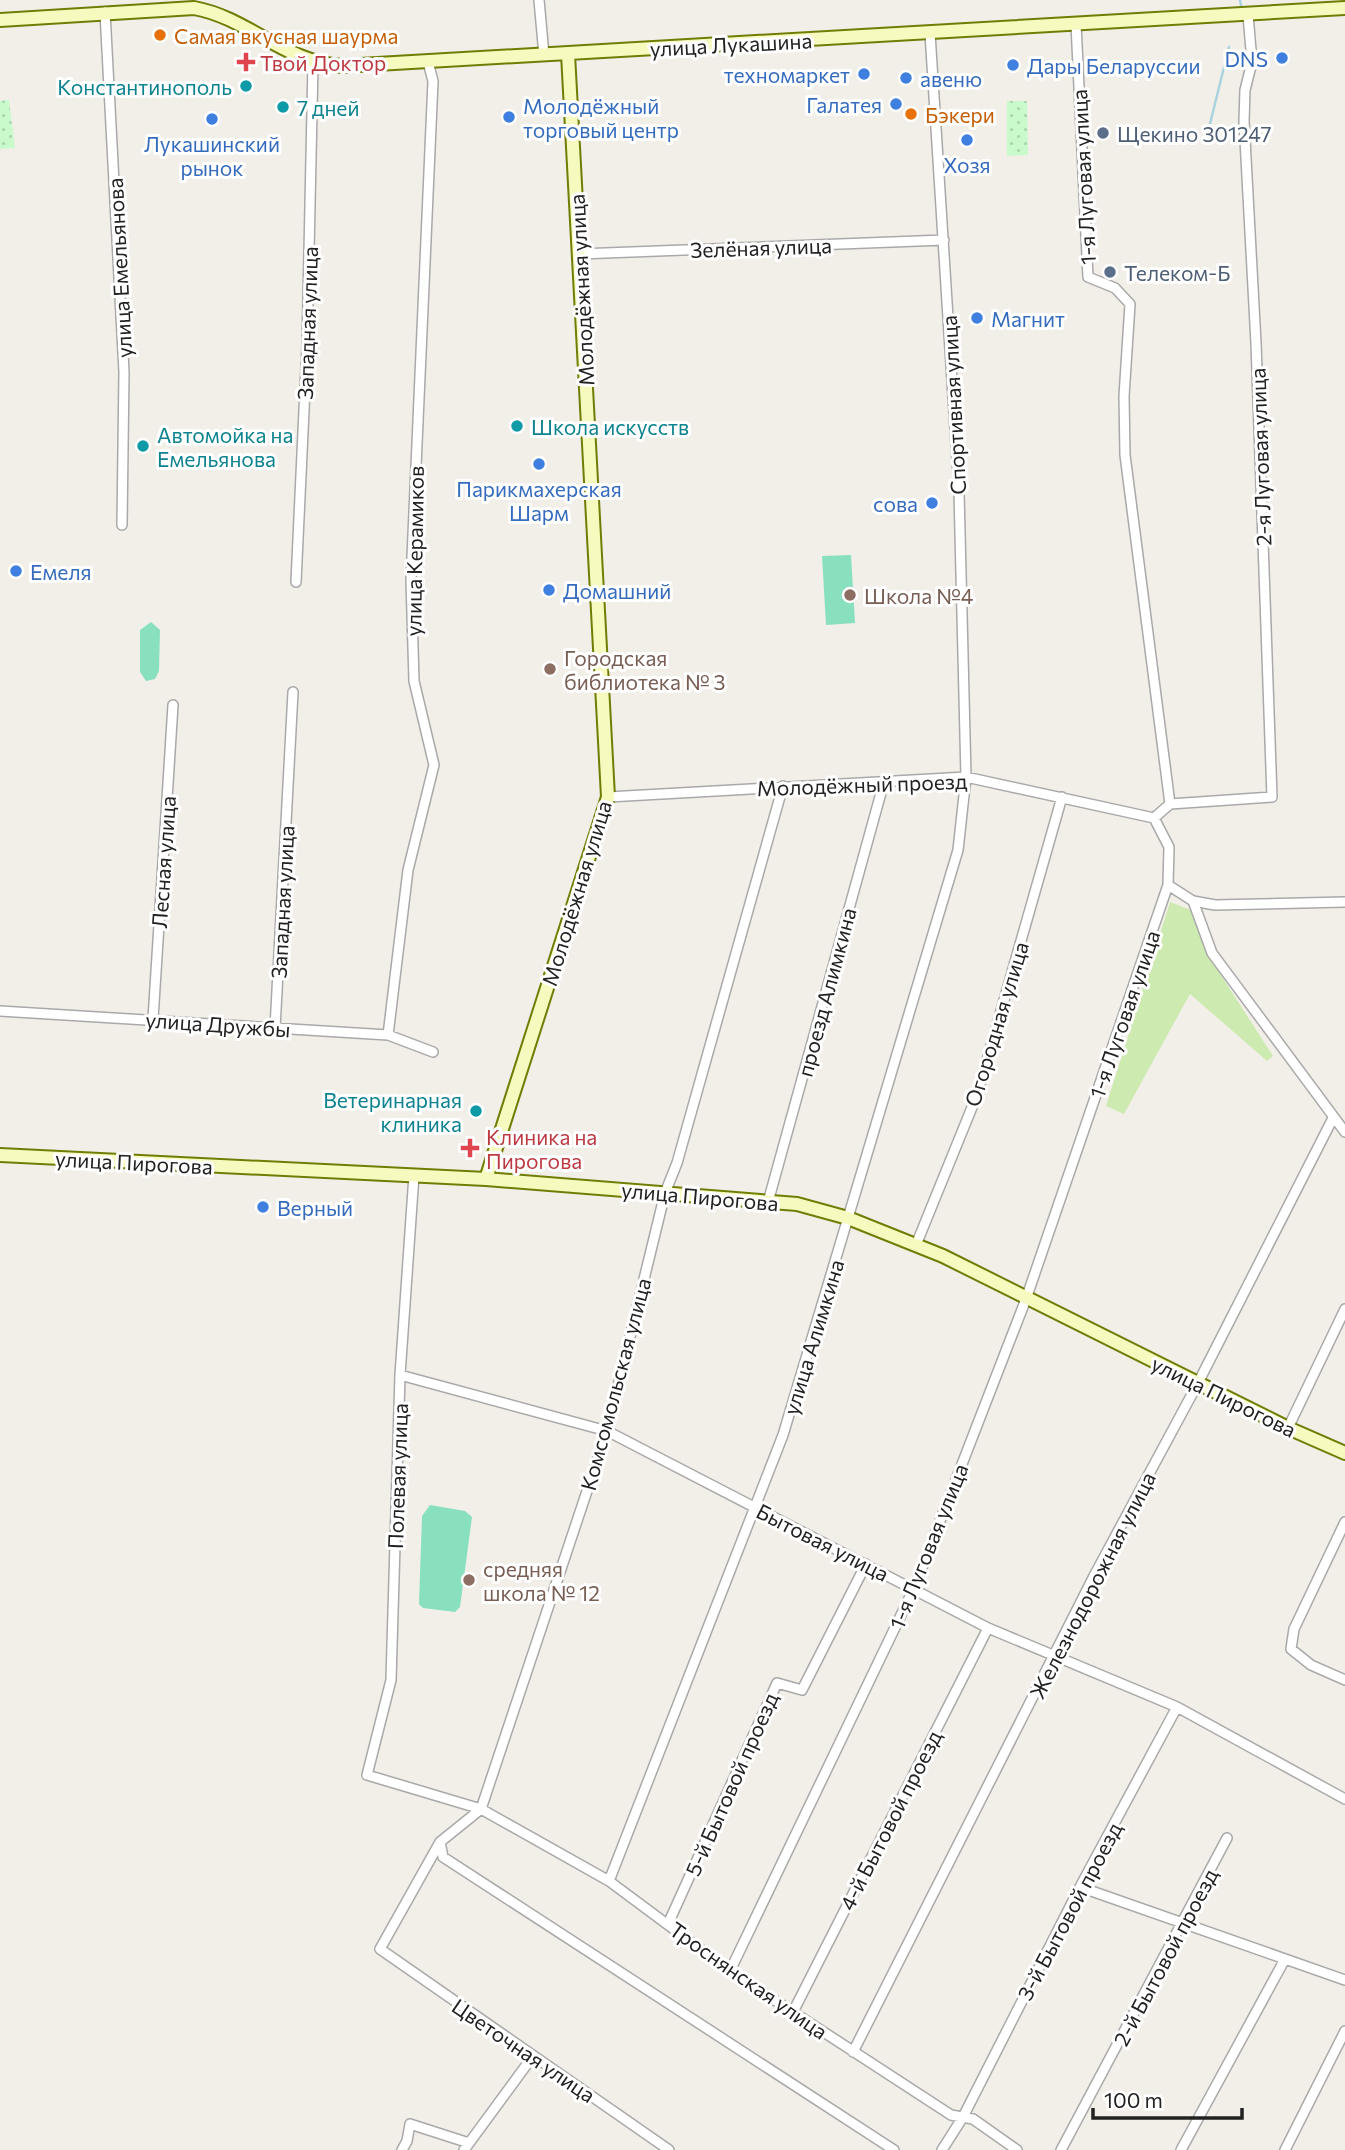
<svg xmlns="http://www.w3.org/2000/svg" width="1345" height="2150" font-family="Commissioner,sans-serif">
	<defs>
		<pattern id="park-dots" width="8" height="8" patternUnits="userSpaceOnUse" patternTransform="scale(1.75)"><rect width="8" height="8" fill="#c8facc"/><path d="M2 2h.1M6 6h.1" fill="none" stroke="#acd6af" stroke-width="1.8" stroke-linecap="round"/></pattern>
	</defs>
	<rect width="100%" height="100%" fill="#f2efe9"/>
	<path fill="#cdebb0" d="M1170,902L1191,910L1208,955L1273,1056L1267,1061L1190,994L1124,1114L1106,1106Z"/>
	<path fill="url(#park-dots)" d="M9,100L15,148L0,149V101Z
		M1007,101H1027L1028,155L1007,156Z"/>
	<path fill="#88e0be" d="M851,555L855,623L826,625L822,556Z
		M151,622L160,630L159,671L155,679L146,681L140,672V630Z
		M430,1505L465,1511L472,1517L460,1607L455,1612L423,1608L419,1604L422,1516Z"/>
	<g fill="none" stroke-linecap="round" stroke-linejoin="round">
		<path stroke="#aad3df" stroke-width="2.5" d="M1240,0L1242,10
			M1207,136L1229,47"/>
		<g stroke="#a9a9a9" stroke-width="12">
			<path id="street" d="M539,0L544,55
				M105,12L124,372L122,525
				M579,254L944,240
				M296,582L307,346L313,63
				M608,797L966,777L1154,818
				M1170,804L1272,797L1256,343L1244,121L1245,90L1252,62L1248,15
				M1168,885L1193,901L1215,905L1345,902
				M1193,901L1212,953L1345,1132
				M0,1011L388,1035L433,1052
				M153,1019L173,705
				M275,1028L293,692
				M388,1035L408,870L434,765L414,681L411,580L433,81L428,62
				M414,1175L400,1375L391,1680L367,1775L481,1809L609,1881L730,1971L951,2115L973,2119L1017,2150
				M768,1202L884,782
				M916,1245L977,1095L1062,797
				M400,1375L607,1431L988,1628L1177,1707L1345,1799
				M1288,1428L1345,1309
				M1345,1522L1294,1629L1291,1649L1311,1665L1345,1680
				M440,1842L443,1857L894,2150
				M609,1881L783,1435L958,850L966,777L959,492L930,33
				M1080,1887L1345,1980
				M668,1924L777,1683L802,1690L866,1564
				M730,1971L914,1588L1026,1299L1168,885L1169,847L1154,818L1170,804L1125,455L1124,396L1130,304L1115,288L1088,277L1076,24
				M793,2012L988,1628
				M853,2052L1094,1576L1198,1383L1333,1118
				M402,2150L407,2141L410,2124L469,2143
				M464,2150L533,2056
				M669,2150L380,1949L440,1842L481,1809L607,1431L665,1193L677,1163L783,786
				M942,2150L963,2117L1080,1887L1177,1707
				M1061,2150L1227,1838
				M1181,2150L1285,1959
				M1285,2150L1345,2031"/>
		</g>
		<g stroke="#707d05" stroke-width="16">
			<path id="secondary" d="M0,20L194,8C249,18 284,63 343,66L1345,8
				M0,1155L486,1179L797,1204L848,1218L943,1256L1288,1428L1345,1453
				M486,1179L608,797L568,54"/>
		</g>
		<use href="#street" stroke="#fff" stroke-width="9"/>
		<use href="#secondary" stroke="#f7fabf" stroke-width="12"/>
	</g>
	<g fill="#e8710a" stroke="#fff" stroke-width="2.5">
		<circle cx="160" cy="35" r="7"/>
		<circle cx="911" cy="114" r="7"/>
	</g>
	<g fill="#3f7fe0" stroke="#fff" stroke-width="2.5">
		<circle cx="1282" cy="58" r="7"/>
		<circle cx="1013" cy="65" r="7"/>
		<circle cx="864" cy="74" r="7"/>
		<circle cx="906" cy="78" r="7"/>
		<circle cx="896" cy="104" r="7"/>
		<circle cx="509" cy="117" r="7"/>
		<circle cx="212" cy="119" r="7"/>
		<circle cx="967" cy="140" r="7"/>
		<circle cx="977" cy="318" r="7"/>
		<circle cx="539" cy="464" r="7"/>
		<circle cx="932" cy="503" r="7"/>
		<circle cx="16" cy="571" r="7"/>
		<circle cx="549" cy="590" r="7"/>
		<circle cx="263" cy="1207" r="7"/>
	</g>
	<g fill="#e0444e" stroke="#fff" stroke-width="2.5">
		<path d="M242.5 51.5h7v7h7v7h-7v7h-7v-7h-7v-7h7z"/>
		<path d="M466.5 1137.5h7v7h7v7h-7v7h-7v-7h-7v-7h7z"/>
	</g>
	<g fill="#0f9aa8" stroke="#fff" stroke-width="2.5">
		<circle cx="246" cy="86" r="7"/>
		<circle cx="283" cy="107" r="7"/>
		<circle cx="517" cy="426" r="7"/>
		<circle cx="143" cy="446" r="7"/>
		<circle cx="476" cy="1111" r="7"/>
	</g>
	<g fill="#5c6f8a" stroke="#fff" stroke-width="2.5">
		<circle cx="1103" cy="133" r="7"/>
		<circle cx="1110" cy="272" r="7"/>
	</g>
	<g fill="#8d6e63" stroke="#fff" stroke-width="2.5">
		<circle cx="850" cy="595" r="7"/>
		<circle cx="550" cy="669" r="7"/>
		<circle cx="469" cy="1580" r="7"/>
	</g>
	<g text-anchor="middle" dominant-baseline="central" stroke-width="6" stroke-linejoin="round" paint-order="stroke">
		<g font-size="21" fill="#c56008" stroke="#fff" text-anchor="start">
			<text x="174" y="35">Самая вкусная шаурма</text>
			<text x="925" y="114">Бэкери</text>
		</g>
		<g font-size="21" fill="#222" stroke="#fff">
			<text transform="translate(731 44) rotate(-3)">улица Лукашина</text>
			<text transform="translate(1083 177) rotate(-93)">1-я Луговая улица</text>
			<text transform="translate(761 247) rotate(-2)">Зелёная улица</text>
			<text transform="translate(119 268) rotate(-93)">улица Емельянова</text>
			<text transform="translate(581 290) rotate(-93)">Молодёжная улица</text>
			<text transform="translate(307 323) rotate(-88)">Западная улица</text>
			<text transform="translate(953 405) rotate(-93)">Спортивная улица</text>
			<text transform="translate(1260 457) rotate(-92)">2-я Луговая улица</text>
			<text transform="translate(414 551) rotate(-89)">улица Керамиков</text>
			<text transform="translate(862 784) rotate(-2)">Молодёжный проезд</text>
			<text transform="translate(163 862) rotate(-86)">Лесная улица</text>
			<text transform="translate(576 893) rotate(-73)">Молодёжная улица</text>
			<text transform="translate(282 902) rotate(-87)">Западная улица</text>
			<text transform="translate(826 992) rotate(-75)">проезд Алимкина</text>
			<text transform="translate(1124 1014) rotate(-71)">1-я Луговая улица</text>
			<text transform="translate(218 1024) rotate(4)">улица Дружбы</text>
			<text transform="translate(996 1024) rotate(-73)">Огородная улица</text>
			<text transform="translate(134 1162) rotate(3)">улица Пирогова</text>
			<text transform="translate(700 1196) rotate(5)">улица Пирогова</text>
			<text transform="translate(813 1337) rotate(-73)">улица Алимкина</text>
			<text transform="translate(615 1384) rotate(-75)">Комсомольская улица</text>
			<text transform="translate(1224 1396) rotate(26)">улица Пирогова</text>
			<text transform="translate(397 1476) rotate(-88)">Полевая улица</text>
			<text transform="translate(823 1542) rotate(27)">Бытовая улица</text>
			<text transform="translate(928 1546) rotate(-68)">1-я Луговая улица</text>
			<text transform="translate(1092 1585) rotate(-63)">Железнодорожная улица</text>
			<text transform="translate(731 1784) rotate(-66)">5-й Бытовой проезд</text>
			<text transform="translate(890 1820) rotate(-63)">4-й Бытовой проезд</text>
			<text transform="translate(1069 1911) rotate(-62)">3-й Бытовой проезд</text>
			<text transform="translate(1165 1957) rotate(-62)">2-й Бытовой проезд</text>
			<text transform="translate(749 1980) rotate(35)">Троснянская улица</text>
			<text transform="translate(524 2050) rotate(34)">Цветочная улица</text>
		</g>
		<g font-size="21" fill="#366cbe" stroke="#fff" text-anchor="start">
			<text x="1268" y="58" text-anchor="end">DNS</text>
			<text x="1027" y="65">Дары Беларуссии</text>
			<text x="850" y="74" text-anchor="end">техномаркет</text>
			<text x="920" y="78">авеню</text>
			<text x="882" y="104" text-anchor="end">Галатея</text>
			<text x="523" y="105">Молодёжный<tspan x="523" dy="24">торговый центр</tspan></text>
			<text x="212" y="143" text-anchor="middle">Лукашинский<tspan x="212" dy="24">рынок</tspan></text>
			<text x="967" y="164" text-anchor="middle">Хозя</text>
			<text x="991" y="318">Магнит</text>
			<text x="539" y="488" text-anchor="middle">Парикмахерская<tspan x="539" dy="24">Шарм</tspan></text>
			<text x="918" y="503" text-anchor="end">сова</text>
			<text x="30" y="571">Емеля</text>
			<text x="563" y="590">Домашний</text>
			<text x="277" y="1207">Верный</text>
		</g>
		<g font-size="21" fill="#be3a42" stroke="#fff" text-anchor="start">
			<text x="260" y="62">Твой Доктор</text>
			<text x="486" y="1136">Клиника на<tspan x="486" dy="24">Пирогова</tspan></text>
		</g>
		<g font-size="21" fill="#0d838f" stroke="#fff" text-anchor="start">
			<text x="232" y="86" text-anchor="end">Константинополь</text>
			<text x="297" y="107">7 дней</text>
			<text x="531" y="426">Школа искусств</text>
			<text x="157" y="434">Автомойка на<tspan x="157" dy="24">Емельянова</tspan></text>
			<text x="462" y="1099" text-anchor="end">Ветеринарная<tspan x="462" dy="24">клиника</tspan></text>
		</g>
		<g font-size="21" fill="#4e5e75" stroke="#fff" text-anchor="start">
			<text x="1117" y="133">Щекино 301247</text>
			<text x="1124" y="272">Телеком-Б</text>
		</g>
		<g font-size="21" fill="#785e54" stroke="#fff" text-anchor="start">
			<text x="864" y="595">Школа №4</text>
			<text x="564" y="657">Городская<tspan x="564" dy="24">библиотека № 3</tspan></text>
			<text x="483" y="1568">средняя<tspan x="483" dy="24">школа № 12</tspan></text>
		</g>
	</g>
	<path d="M1093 2108v10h149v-10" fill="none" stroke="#222222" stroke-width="3.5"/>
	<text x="1104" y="2108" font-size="21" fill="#222222" stroke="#ffffff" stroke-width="5" paint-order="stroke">100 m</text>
</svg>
